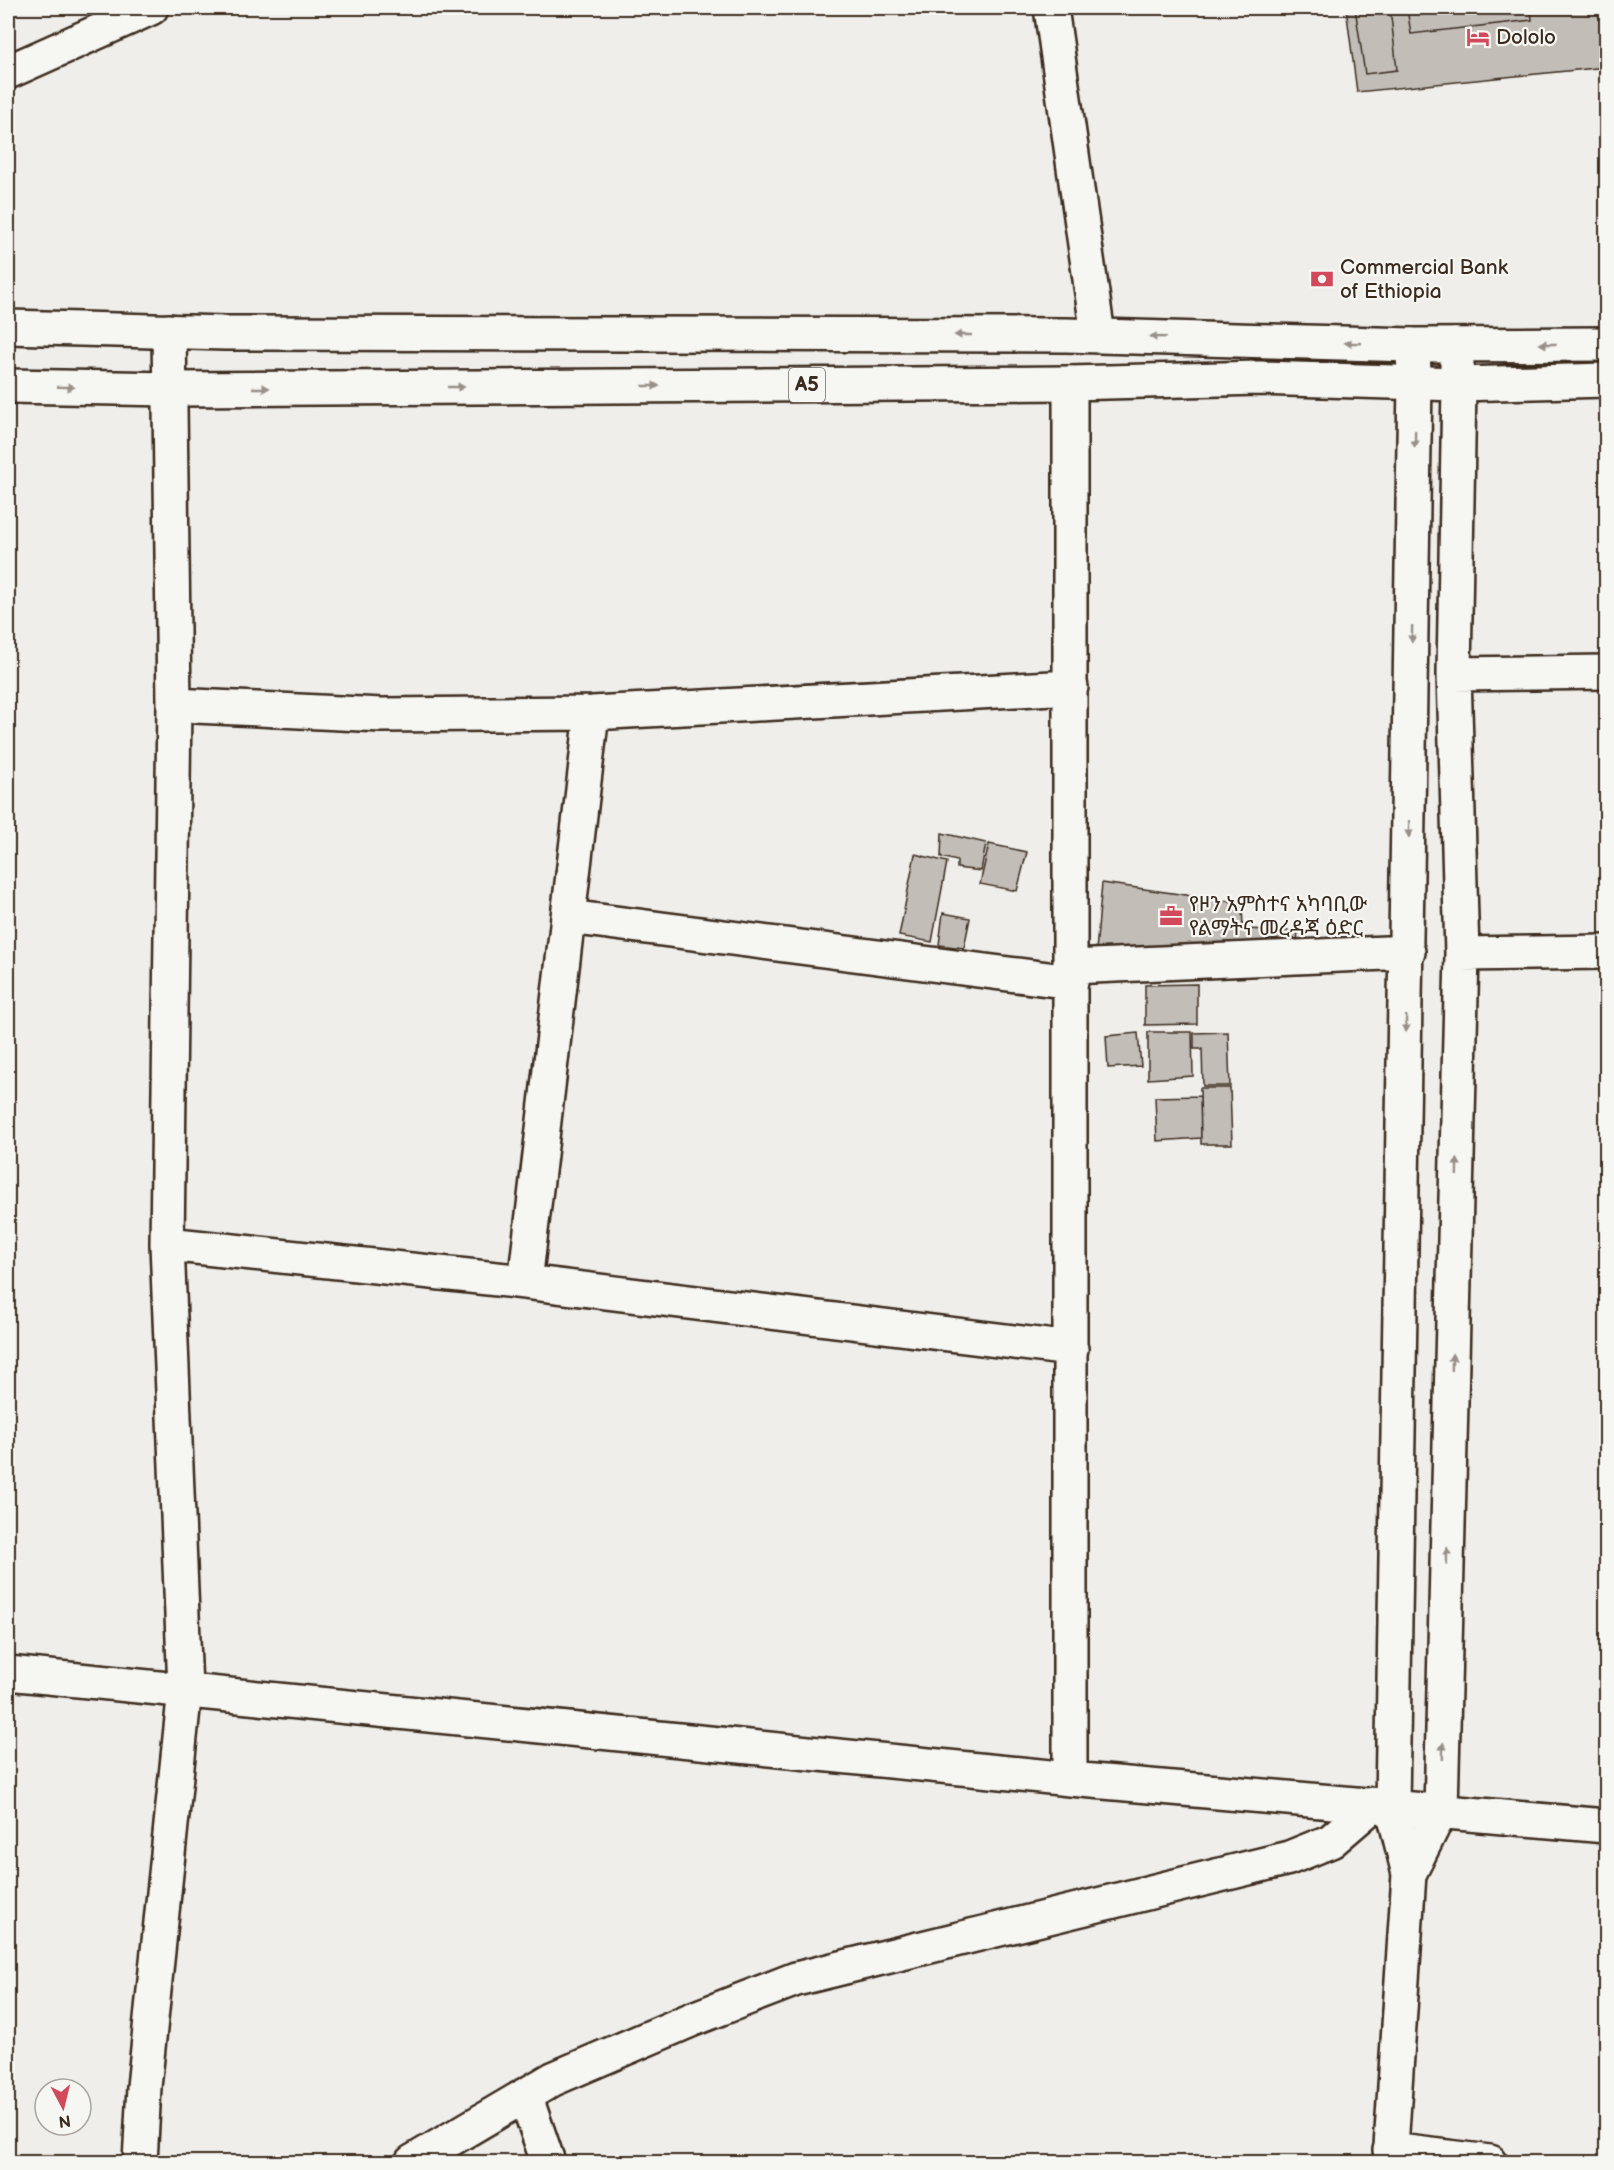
<svg xmlns="http://www.w3.org/2000/svg" width="1614" height="2170" font-family="'Balsamiq Sans','Noto Sans Ethiopic',sans-serif">
	<rect width="100%" height="100%" fill="#efeeea"/>
	<filter id="ink" filterUnits="userSpaceOnUse"><feTurbulence type="fractalNoise" baseFrequency=".0167" numOctaves="2"/><feDisplacementMap in="SourceGraphic" scale="12" xChannelSelector="R" yChannelSelector="G"/><feConvolveMatrix kernelMatrix="1 2 1 2 8 2 1 2 1" color-interpolation-filters="sRGB"/></filter>
	<g filter="url(#ink)">
		<path fill="#c2bdb7" stroke="#3b2a1e" stroke-width="1.5" d="M1346,8H1606V67L1357,92Z
			M1355,8H1390L1397,70L1365,74Z
			M1407,8H1531L1532,20L1411,34Z
			M942,833L986,843L981,871L957,868V861L941,857Z
			M989,844L1027,852L1017,891L980,884Z
			M915,854L947,862L932,942L899,936Z
			M1102,883L1242,903L1243,929L1298,931L1297,942L1096,951Z
			M943,913L970,918L964,948L939,945Z
			M1197,984V1024L1145,1025V985Z
			M1148,1032H1192L1193,1076L1148,1079Z
			M1228,1032L1230,1086H1203L1202,1049H1194V1033Z
			M1138,1033L1141,1066L1108,1068L1106,1036Z
			M1200,1088H1230L1232,1144H1201Z
			M1200,1096L1201,1138L1157,1141L1155,1097Z"/>
		<g fill="none" stroke-linecap="round" stroke-linejoin="round">
			<g stroke="#3b2a1e" stroke-width="38">
				<path id="minor" d="M1051,8L1098,335
					M8,72L151,8
					M1070,383V1779
					M1454,674L1606,672
					M174,705L382,715L592,713L1071,687
					M569,917L1071,982
					M1462,954L1606,952
					M1071,967L1408,952
					M167,1244L525,1282L1071,1349
					M525,1282L592,713
					M8,1673L1070,1779L1606,1826
					M1409,1874L1441,1810L1462,954L1454,674L1459,384L1455,345
					M525,2095L548,2162
					M1390,2150L1490,2162
					M140,2162L144,2087L185,1689L167,1244L174,705L169,331
					M412,2162L553,2079L693,2019L796,1979L1289,1858L1331,1841L1374,1804
					M1390,2162L1409,1874L1392,1805L1415,381L1412,345"/>
			</g>
			<g stroke="#3b2a1e" stroke-width="38">
				<path id="highway" d="M8,327L225,333L1066,335L1412,345L1606,344
					M8,386L170,389L1070,383L1259,378L1459,384L1606,380"/>
			</g>
			<use href="#minor" stroke="#f6f6f2" stroke-width="33"/>
			<use href="#highway" stroke="#f6f6f2" stroke-width="33"/>
		</g>
		<defs><path id="oneway-solid" d="M-6-.8H1V-3.2L6.5 0L1 3.2V.8H-6Z" transform="scale(1.5)"/></defs>
		<g fill="#989088">
			<use href="#oneway-solid" transform="translate(963 335) rotate(-180)"/>
			<use href="#oneway-solid" transform="translate(1158 337) rotate(-178)"/>
			<use href="#oneway-solid" transform="translate(1353 343) rotate(-178)"/>
			<use href="#oneway-solid" transform="translate(1548 344) rotate(-180)"/>
			<use href="#oneway-solid" transform="translate(651 386)"/>
			<use href="#oneway-solid" transform="translate(66 387) rotate(1)"/>
			<use href="#oneway-solid" transform="translate(456 387)"/>
			<use href="#oneway-solid" transform="translate(261 388)"/>
			<use href="#oneway-solid" transform="translate(1415 439) rotate(91)"/>
			<use href="#oneway-solid" transform="translate(1412 634) rotate(91)"/>
			<use href="#oneway-solid" transform="translate(1409 829) rotate(91)"/>
			<use href="#oneway-solid" transform="translate(1406 1024) rotate(91)"/>
			<use href="#oneway-solid" transform="translate(1457 1167) rotate(-89)"/>
			<use href="#oneway-solid" transform="translate(1452 1362) rotate(-89)"/>
			<use href="#oneway-solid" transform="translate(1447 1556) rotate(-89)"/>
			<use href="#oneway-solid" transform="translate(1443 1751) rotate(-89)"/>
		</g>
	</g>
	<defs>
		<g id="hotel-bare" transform="scale(1.8)"><path d="M-6-4.5h1.5V1H6V5H4.5V3h-9V5H-6ZM-4 0a1.8 1.8 0 1 1 3.6 0ZM.5 0V-2.5h3Q6-2.5 6 0Z" fill="#d1495b" stroke="#f6f6f2" stroke-width="2.5" paint-order="stroke"/></g>
		<g id="bank-bare" transform="scale(1.8)"><path d="M-6-4H6V4H-6ZM0-2.3a2.3 2.3 0 1 0 0 4.6a2.3 2.3 0 1 0 0-4.6Z" fill="#d1495b" stroke="#f6f6f2" stroke-width="2.5" paint-order="stroke"/></g>
		<g id="office-bare" transform="scale(1.8)"><path d="M-6-3h4V-5.5h4V-3h4V5H-6ZM-1-4.5V-3h2v-1.5ZM-6 0V1H6V0Z" fill="#d1495b" stroke="#f6f6f2" stroke-width="2.5" paint-order="stroke"/></g>
	</defs>
	<g fill-rule="evenodd">
		<use href="#hotel-bare" x="1478" y="37"/>
		<use href="#bank-bare" x="1322" y="279"/>
		<use href="#office-bare" x="1171" y="916"/>
	</g>
	<g text-anchor="middle" dominant-baseline="central" stroke-width="4.5" stroke-linejoin="round" paint-order="stroke">
		<rect fill="#f6f6f2" stroke="#73675e" stroke-width="1.5" x="789" y="368" width="36" height="34" rx="4.5"/>
		<g font-size="20" font-weight="bold" fill="#3b2a1e">
			<text x="807" y="385">A5</text>
		</g>
		<g font-size="21" fill="#3b2a1e" stroke="#f6f6f2" text-anchor="start">
			<text x="1496" y="37">Dololo</text>
			<text x="1340" y="267">Commercial Bank<tspan x="1340" dy="24">of Ethiopia</tspan></text>
			<text x="1189" y="904">የዞን አምስተና አካባቢው<tspan x="1189" dy="24">የልማትና መረዳጃ ዕድር</tspan></text>
		</g>
	</g>
	<rect width="1614" height="2170" fill="none" stroke="#f6f6f2" stroke-width="30"/>
	<rect x="15" y="15" width="1584" height="2140" fill="none" stroke="#3b2a1e" stroke-width="2" filter="url(#ink)"/>
	<g transform="translate(63 2107) rotate(173)"><circle r="28" fill="#f6f6f2" stroke="#aba49d" stroke-width="1.5"/>
	<path d="M0-4.5L10 22L0 15L-10 22Z" fill="#d1495b"/>
	<text y="-9" font-size="16" font-weight="bold" text-anchor="middle" fill="#3b2a1e">N</text>
	</g>
</svg>
